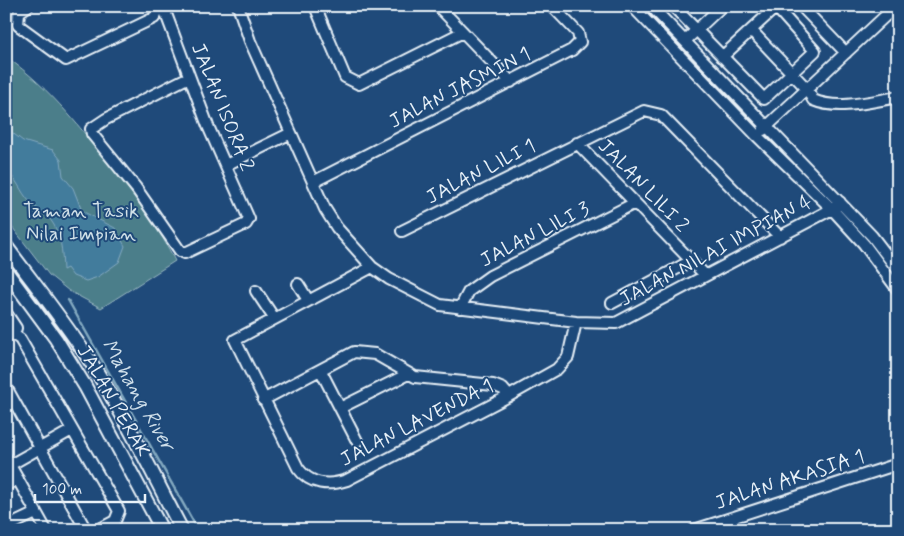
<svg xmlns="http://www.w3.org/2000/svg" width="904" height="536" font-family="Mynerve,sans-serif">
	<rect width="100%" height="100%" fill="#1f4a7a"/>
	<filter id="ink" filterUnits="userSpaceOnUse"><feTurbulence type="fractalNoise" baseFrequency=".02" numOctaves="2"/><feDisplacementMap in="SourceGraphic" scale="10" xChannelSelector="R" yChannelSelector="G"/><feConvolveMatrix kernelMatrix="1 2 1 2 8 2 1 2 1" color-interpolation-filters="sRGB"/></filter>
	<g filter="url(#ink)">
		<path fill="#4b7e8a" stroke="#9ab8c1" d="M6,57C50,87 86,134 118,176C139,203 160,229 175,261L101,308L69,291L49,275L6,219Z"/>
		<path fill="#427b9c" stroke="#84aac1" d="M6,128L23,141L53,150L61,160L63,176L73,188L82,211L115,228L125,246L119,262L98,277L86,281L73,276L67,268L63,270C62,251 62,235 50,219C44,212 35,208 29,201C20,191 17,179 6,170Z"/>
		<g fill="none" stroke-linecap="round" stroke-linejoin="round">
			<path stroke="#84aac1" stroke-width="2.5" d="M68,300L198,530"/>
			<g stroke="#e8f1f8" stroke-width="14">
				<path id="minor" d="M28,6L19,12L18,25L66,60L154,18L160,6
					M163,6L208,126L249,219L246,224L185,253L180,251L136,188L92,134L91,129L106,119L189,77
					M238,6L250,41L325,209L337,228L372,267L389,279L440,305L576,322L616,323L832,209L840,202
					M315,6L345,77L359,84L463,32
					M438,6L511,82
					M632,6L757,136L832,209L864,244L898,290
					M651,6L872,236L898,270
					M673,6L764,99L815,51L775,6
					M801,6L846,53
					M752,31L807,89L813,100C838,111 873,101 898,97
					M685,41L722,6
					M722,57L777,6
					M763,130L896,6
					M577,143L705,275
					M226,165L291,133
					M313,182L572,50L580,42L578,33L552,6
					M402,231L644,111L661,115L780,237
					M372,267L235,340L298,468C310,485 329,486 347,480L509,396L557,369L568,357L576,322
					M298,284L308,300
					M256,291L274,318
					M612,303L691,261
					M460,308L469,291L490,276L635,203
					M6,313L16,328L14,335
					M14,335L20,339L119,511L115,521L98,530
					M321,371L357,441
					M6,387L86,530
					M263,400L354,352L375,354L415,377L493,385L503,389L509,396
					M340,408L408,374
					M6,458L46,530
					M10,465L72,430
					M6,485L18,479
					M6,527L36,513
					M694,530L898,464"/>
			</g>
			<g stroke="#e8f1f8" stroke-width="16">
				<path id="major" d="M6,246C37,288 70,328 97,372C129,423 154,477 182,530
					M6,271L56,339L85,386L162,530"/>
			</g>
			<use href="#minor" stroke="#1f4a7a" stroke-width="10"/>
			<use href="#major" stroke="#1f4a7a" stroke-width="12"/>
		</g>
	</g>
	<g text-anchor="middle" dominant-baseline="central" stroke-width="4" stroke-linejoin="round" paint-order="stroke">
		<g font-size="20" fill="#e8f1f8" stroke="#1f4a7a">
			<text transform="translate(460 88) rotate(-27)">JALAN JASMIN 1</text>
			<text transform="translate(222 107) rotate(68)">JALAN ISORA 2</text>
			<text transform="translate(481 172) rotate(-27)">JALAN LILI 1</text>
			<text transform="translate(643 186) rotate(46)">JALAN LILI 2</text>
			<text transform="translate(535 235) rotate(-27)">JALAN LILI 3</text>
			<text transform="translate(716 251) rotate(-28)">JALAN NILAI IMPIAN 4</text>
			<text transform="translate(113 401) rotate(60)">JALAN PERAK</text>
			<text transform="translate(417 423) rotate(-27)">JALAN LAVENDA 1</text>
			<text transform="translate(790 480) rotate(-18)">JALAN AKASIA 1</text>
		</g>
		<g font-size="20" fill="#d0e0e8" stroke="#1f4a7a">
			<text x="81" y="211">Taman Tasik<tspan x="81" dy="23">Nilai Impian</tspan></text>
		</g>
		<g font-size="21" font-style="italic" fill="#cfdfea" stroke="#1f4a7a">
			<text transform="translate(138 395) rotate(60)">Mahang River</text>
		</g>
	</g>
	<rect width="904" height="536" fill="none" stroke="#1f4a7a" stroke-width="25"/>
	<rect x="12" y="12" width="879" height="511" fill="none" stroke="#e8f1f8" stroke-width="2" filter="url(#ink)"/>
	<path d="M35 494v8h110v-8" fill="none" stroke="#e8f1f8" stroke-width="2.5"/>
	<text x="42" y="494" font-size="15" fill="#e8f1f8" stroke="#1f4a7a" stroke-width="4" paint-order="stroke">100 m</text>
</svg>
